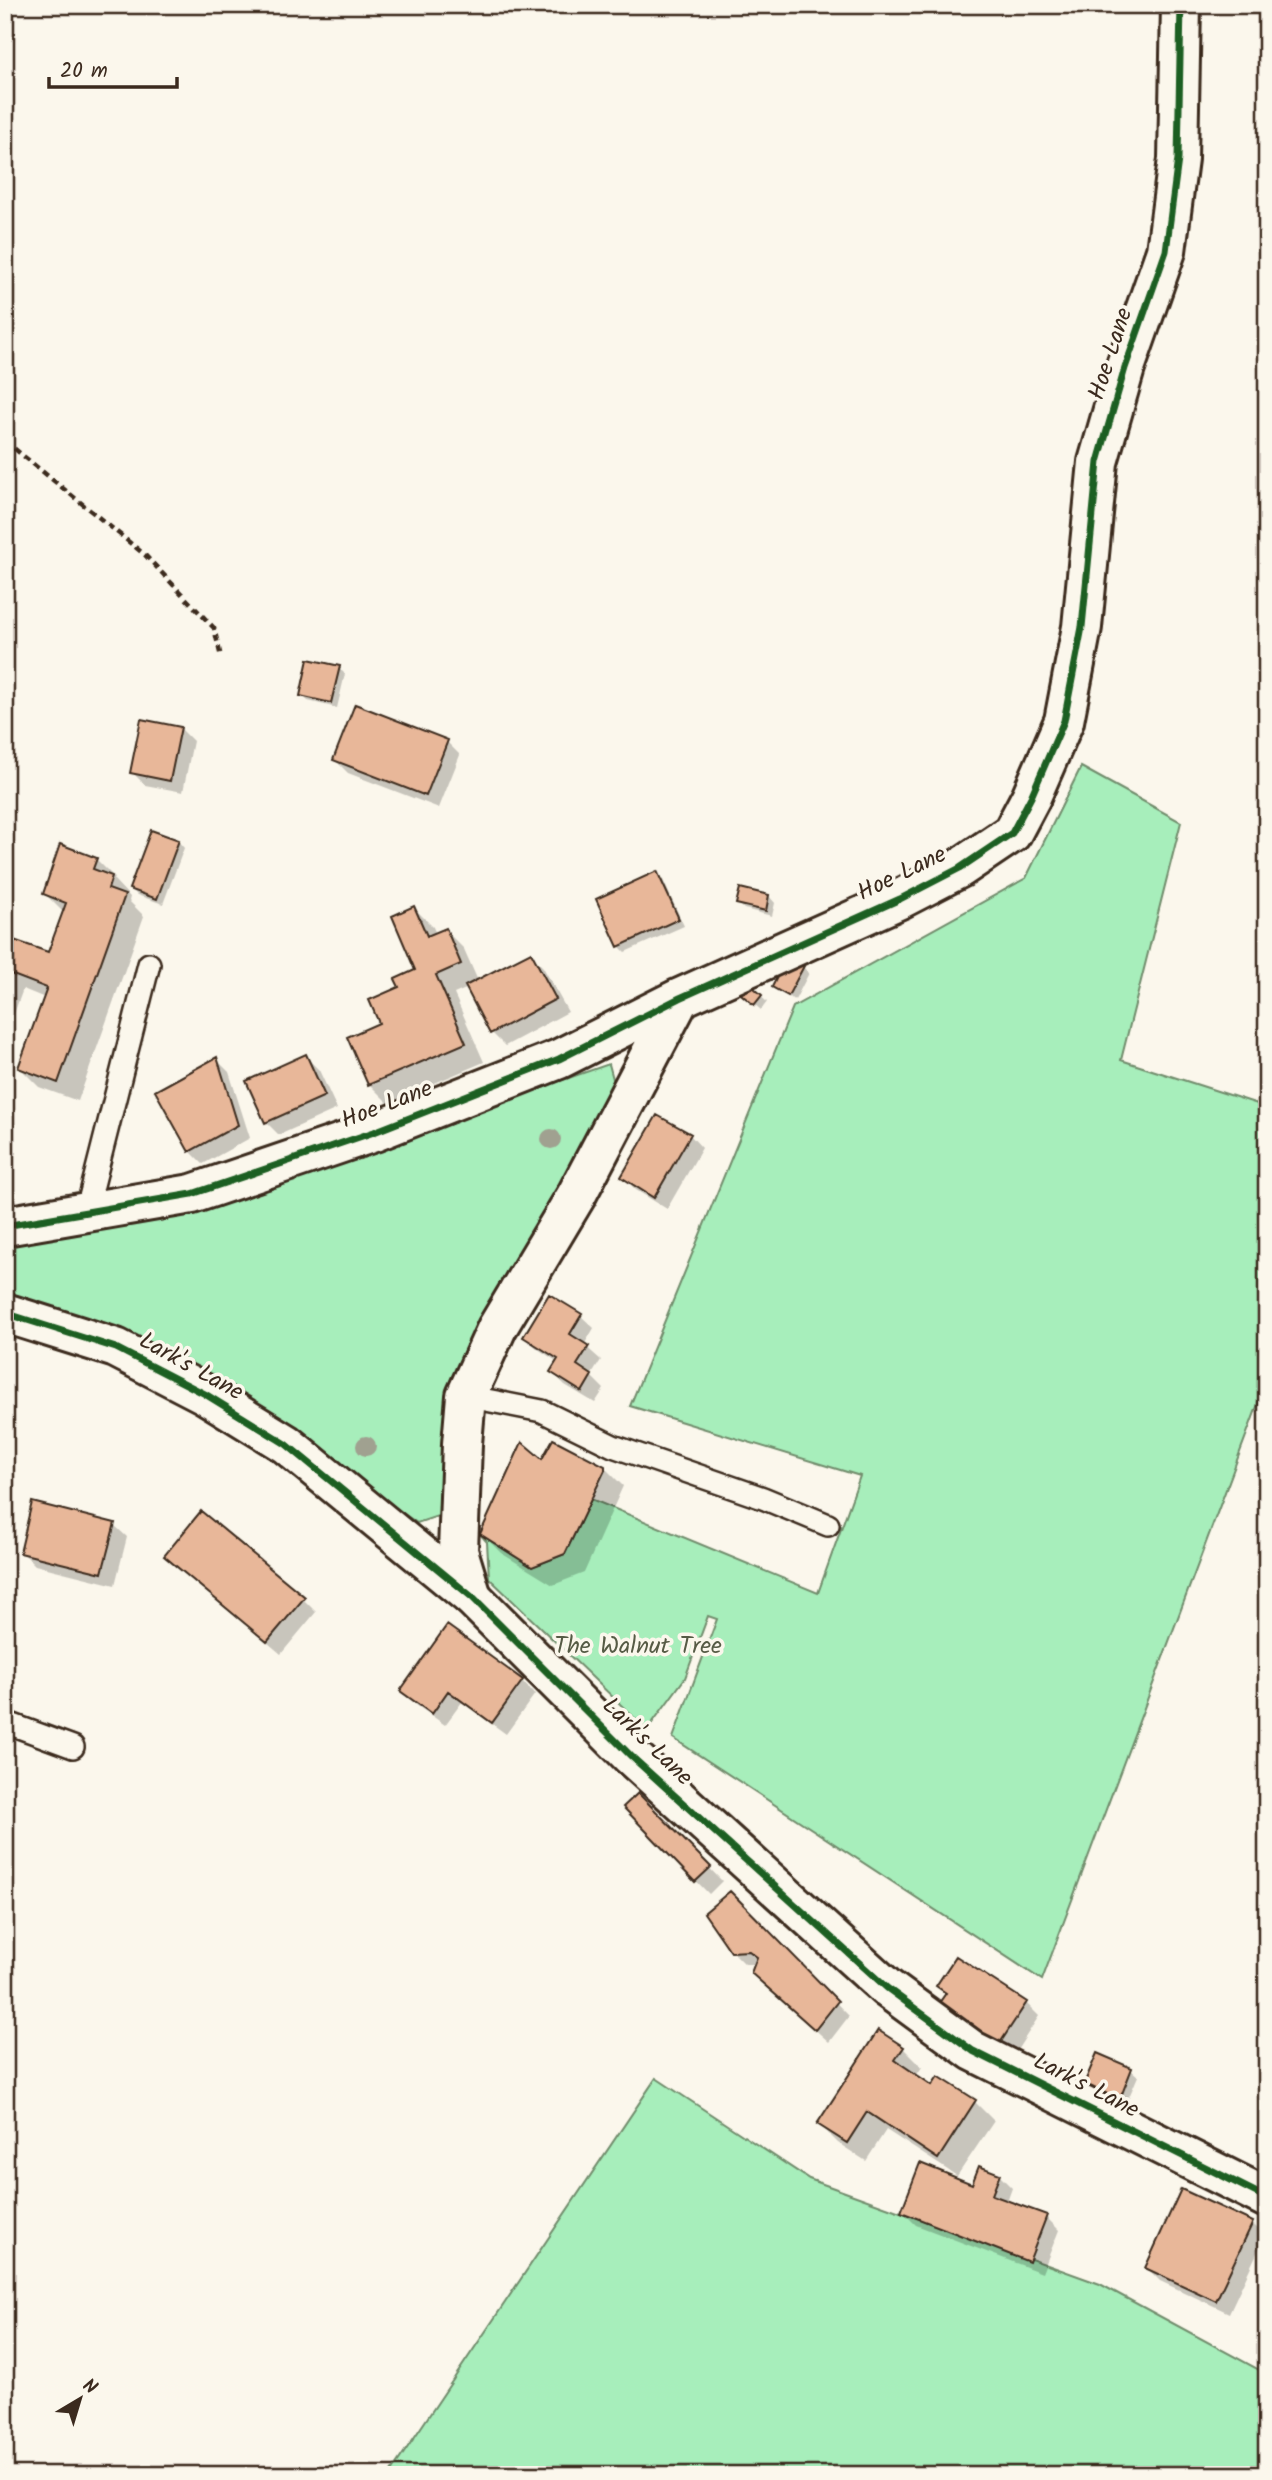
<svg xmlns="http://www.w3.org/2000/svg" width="1272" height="2480" font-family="Kalam,sans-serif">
	<rect width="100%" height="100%" fill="#fbf7ec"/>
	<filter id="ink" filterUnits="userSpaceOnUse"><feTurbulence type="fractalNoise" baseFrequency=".0143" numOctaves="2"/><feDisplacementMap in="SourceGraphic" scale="14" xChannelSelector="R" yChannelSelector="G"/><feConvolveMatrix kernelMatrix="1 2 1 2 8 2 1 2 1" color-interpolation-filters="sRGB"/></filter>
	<g filter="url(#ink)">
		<path fill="#a7eebb" stroke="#718c6c" stroke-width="2" d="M1081,767L1181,822L1121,1060L1267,1107V1380L1042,1980L673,1738L717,1619L708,1616L685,1678L647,1730L489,1578L487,1542L480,1534L532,1567L565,1554L591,1499L818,1593L860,1476L630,1406L793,1007L1026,878Z
			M609,1064L616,1090L525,1248L447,1513L417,1523L198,1368L101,1325L5,1292V1241L459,1116Z
			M656,2078L809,2179L1100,2284L1267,2374V2475H389Z"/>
		<path fill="#0003" d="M339,668L345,674L337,708L308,701L302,695Z
			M180,728L193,741L183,792L145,785L132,772Z
			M447,742L460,755L439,808L348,773L335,760Z
			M178,841L184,848L163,904L137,895L131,889Z
			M96,859L115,878L114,880L130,897L129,901L144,916L78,1101L39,1087L20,1068L45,998L23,989L5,1038V939L49,955L64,913L45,894Z
			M656,874L663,880L684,926L625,952L619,946Z
			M769,896L775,903L772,916L744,909L738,903Z
			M414,908L433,927L436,934L445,930L464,949L478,981L530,954L543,967L568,1012L505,1046L492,1033L468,988L454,994L484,1062L388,1103L369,1084L381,1024L401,988L418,971Z
			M803,967L809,973L795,1000L780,993L774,987Z
			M745,982L767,1002L761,1010L745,996Z
			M306,1057L319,1070L337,1109L279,1135L266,1122Z
			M216,1059L229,1072L250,1138L203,1164L190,1151L157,1092Z
			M690,1135L702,1148L667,1209L636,1190L623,1177Z
			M549,1297L581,1316L594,1328L584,1345L601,1360L591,1376L604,1389L595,1403L565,1385L552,1372L558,1362L538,1349L525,1337Z
			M543,1462L604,1467L623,1486L584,1573L553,1585L501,1553L482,1534Z
			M114,1525L127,1537L115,1585L35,1565L22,1552Z
			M166,1556L303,1599L316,1612L281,1654Z
			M522,1681L535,1694L506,1734L462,1702L445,1725L415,1704L403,1691Z
			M638,1795L722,1881L709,1894L625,1808Z
			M730,1894L849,2016L829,2042L766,1986L756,1964H745L732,1951Z
			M938,1986L1026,2003L1039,2016L1012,2058Z
			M903,2048L922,2067L916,2076L933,2088L974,2101L994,2121L957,2176L886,2130L866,2161L838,2143L819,2124Z
			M1098,2056L1131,2070L1138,2076L1126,2104L1092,2089L1086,2083Z
			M999,2175L1012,2188L1007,2202L1046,2217L1059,2230L1042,2273L916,2225L903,2212Z
			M1252,2223L1265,2236L1229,2313L1160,2281L1147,2268Z"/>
		<path fill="#e8b799" stroke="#3b2a1e" stroke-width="2" d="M308,659L340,666L331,703L300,696Z
			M355,704L448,740L426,796L333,760Z
			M141,719L181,727L170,781L130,773Z
			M151,830L179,840L157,899L129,889Z
			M60,844L97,858L93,869L112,876L108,889L125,895L58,1083L18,1068L47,988L5,972V937L48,952L66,903L43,894Z
			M657,871L679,919L618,947L596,899Z
			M740,888L769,895L766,911L736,904Z
			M414,906L427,936L446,928L461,964L436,975L466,1043L368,1085L347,1037L379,1023L369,1000L399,987L395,979L415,970L392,916Z
			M531,952L556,999L490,1034L465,986Z
			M787,957L804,966L788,996L772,987Z
			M745,980L762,995L754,1005L736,990Z
			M306,1054L325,1096L265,1123L246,1081Z
			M217,1057L238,1125L189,1152L155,1091Z
			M657,1115L691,1134L654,1198L621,1177Z
			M549,1294L582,1314L570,1334L589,1346L577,1365L592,1375L582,1392L550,1372L558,1359L523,1337Z
			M553,1439L605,1466V1470L565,1554L532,1567L480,1534L522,1442L542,1459Z
			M32,1502L115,1523L102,1573L20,1553Z
			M201,1511L305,1597L267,1642L164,1556Z
			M447,1625L523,1680L492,1723L448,1691L432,1714L400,1691Z
			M638,1793L711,1867L695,1882L623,1807Z
			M730,1891L838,2001L815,2030L751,1973L757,1957L749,1951L731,1952L704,1913Z
			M956,1956L1027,2002L998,2046L937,2006L946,1993L936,1986Z
			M878,2030L904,2047L895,2060L932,2085L938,2076L976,2100L938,2159L867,2112L847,2143L817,2124Z
			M1097,2053L1132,2068L1120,2099L1084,2084Z
			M920,2163L972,2184L979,2166L1000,2174L992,2195L1047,2215L1029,2262L901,2212Z
			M1181,2189L1253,2222L1216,2301L1145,2268Z"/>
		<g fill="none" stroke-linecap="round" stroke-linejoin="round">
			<g stroke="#3b2a1e" stroke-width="26">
				<path id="service" d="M86,1213L149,964
					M466,1396L542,1411L613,1446L763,1498L828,1525
					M5,1722L73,1747"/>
			</g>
			<g stroke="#3b2a1e" stroke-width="44">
				<path id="minor" d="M5,1226L192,1194L374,1132L559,1059L680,998L900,899L960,868L1012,833L1031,797L1064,721L1082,627L1098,462L1125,368L1166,251L1178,159L1181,5
					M472,1597L458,1551L462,1444L466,1396L497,1328L576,1196L680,998"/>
			</g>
			<g stroke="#3b2a1e" stroke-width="44">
				<path id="tertiary" d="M5,1313L116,1348L205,1394L286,1444L472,1597L631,1756L887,1988L973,2051L1267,2198"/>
			</g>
			<path stroke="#3b2a1e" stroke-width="4.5" stroke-dasharray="7 5" stroke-linecap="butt" d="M5,441L145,555L214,628L221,657"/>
			<use href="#service" stroke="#fbf7ec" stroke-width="21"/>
			<use href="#minor" stroke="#fbf7ec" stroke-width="38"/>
			<use href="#tertiary" stroke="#fbf7ec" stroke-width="38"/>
			<g stroke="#fbf7ec" stroke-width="11">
				<path id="cycleway" d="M5,1226L192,1194L374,1132L559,1059L680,998L900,899L960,868L1012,833L1031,797L1064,721L1082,627L1098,462L1125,368L1166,251L1178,159L1181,5
					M5,1313L116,1348L205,1394L286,1444L472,1597L631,1756L887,1988L973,2051L1267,2198"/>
			</g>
			<use href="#cycleway" stroke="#1b5e20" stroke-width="7"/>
		</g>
		<g fill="#a0a190">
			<circle cx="551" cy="1139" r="10"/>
			<circle cx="366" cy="1446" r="10"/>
		</g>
	</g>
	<g text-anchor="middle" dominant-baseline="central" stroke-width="7" stroke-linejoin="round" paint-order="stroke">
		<g font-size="24" fill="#3b2a1e" stroke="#fbf7ec">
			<text transform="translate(1111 354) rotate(-72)">Hoe Lane</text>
			<text transform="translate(902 874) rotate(-26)">Hoe Lane</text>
			<text transform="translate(387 1105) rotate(-21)">Hoe Lane</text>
			<text transform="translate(191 1367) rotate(29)">Lark's Lane</text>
			<text transform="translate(647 1742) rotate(44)">Lark's Lane</text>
			<text transform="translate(1086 2086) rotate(27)">Lark's Lane</text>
		</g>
		<g font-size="24" fill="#565b45" stroke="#fbf7ec">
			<text x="638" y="1646">The Walnut Tree</text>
		</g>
	</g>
	<rect width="1272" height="2480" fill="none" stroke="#fbf7ec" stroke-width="28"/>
	<rect x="14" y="14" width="1244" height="2452" fill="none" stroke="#3b2a1e" stroke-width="2.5" filter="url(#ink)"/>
	<g transform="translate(80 2399) rotate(38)" stroke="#fbf7ec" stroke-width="5" paint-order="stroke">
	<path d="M0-5L12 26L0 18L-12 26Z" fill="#3b2a1e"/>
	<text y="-10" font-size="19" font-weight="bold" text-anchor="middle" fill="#3b2a1e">N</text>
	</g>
	<path d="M49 77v10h128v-10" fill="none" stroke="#3b2a1e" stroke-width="3.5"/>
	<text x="60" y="77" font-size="21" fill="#3b2a1e" stroke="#fbf7ec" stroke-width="5" paint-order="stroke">20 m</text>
</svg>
